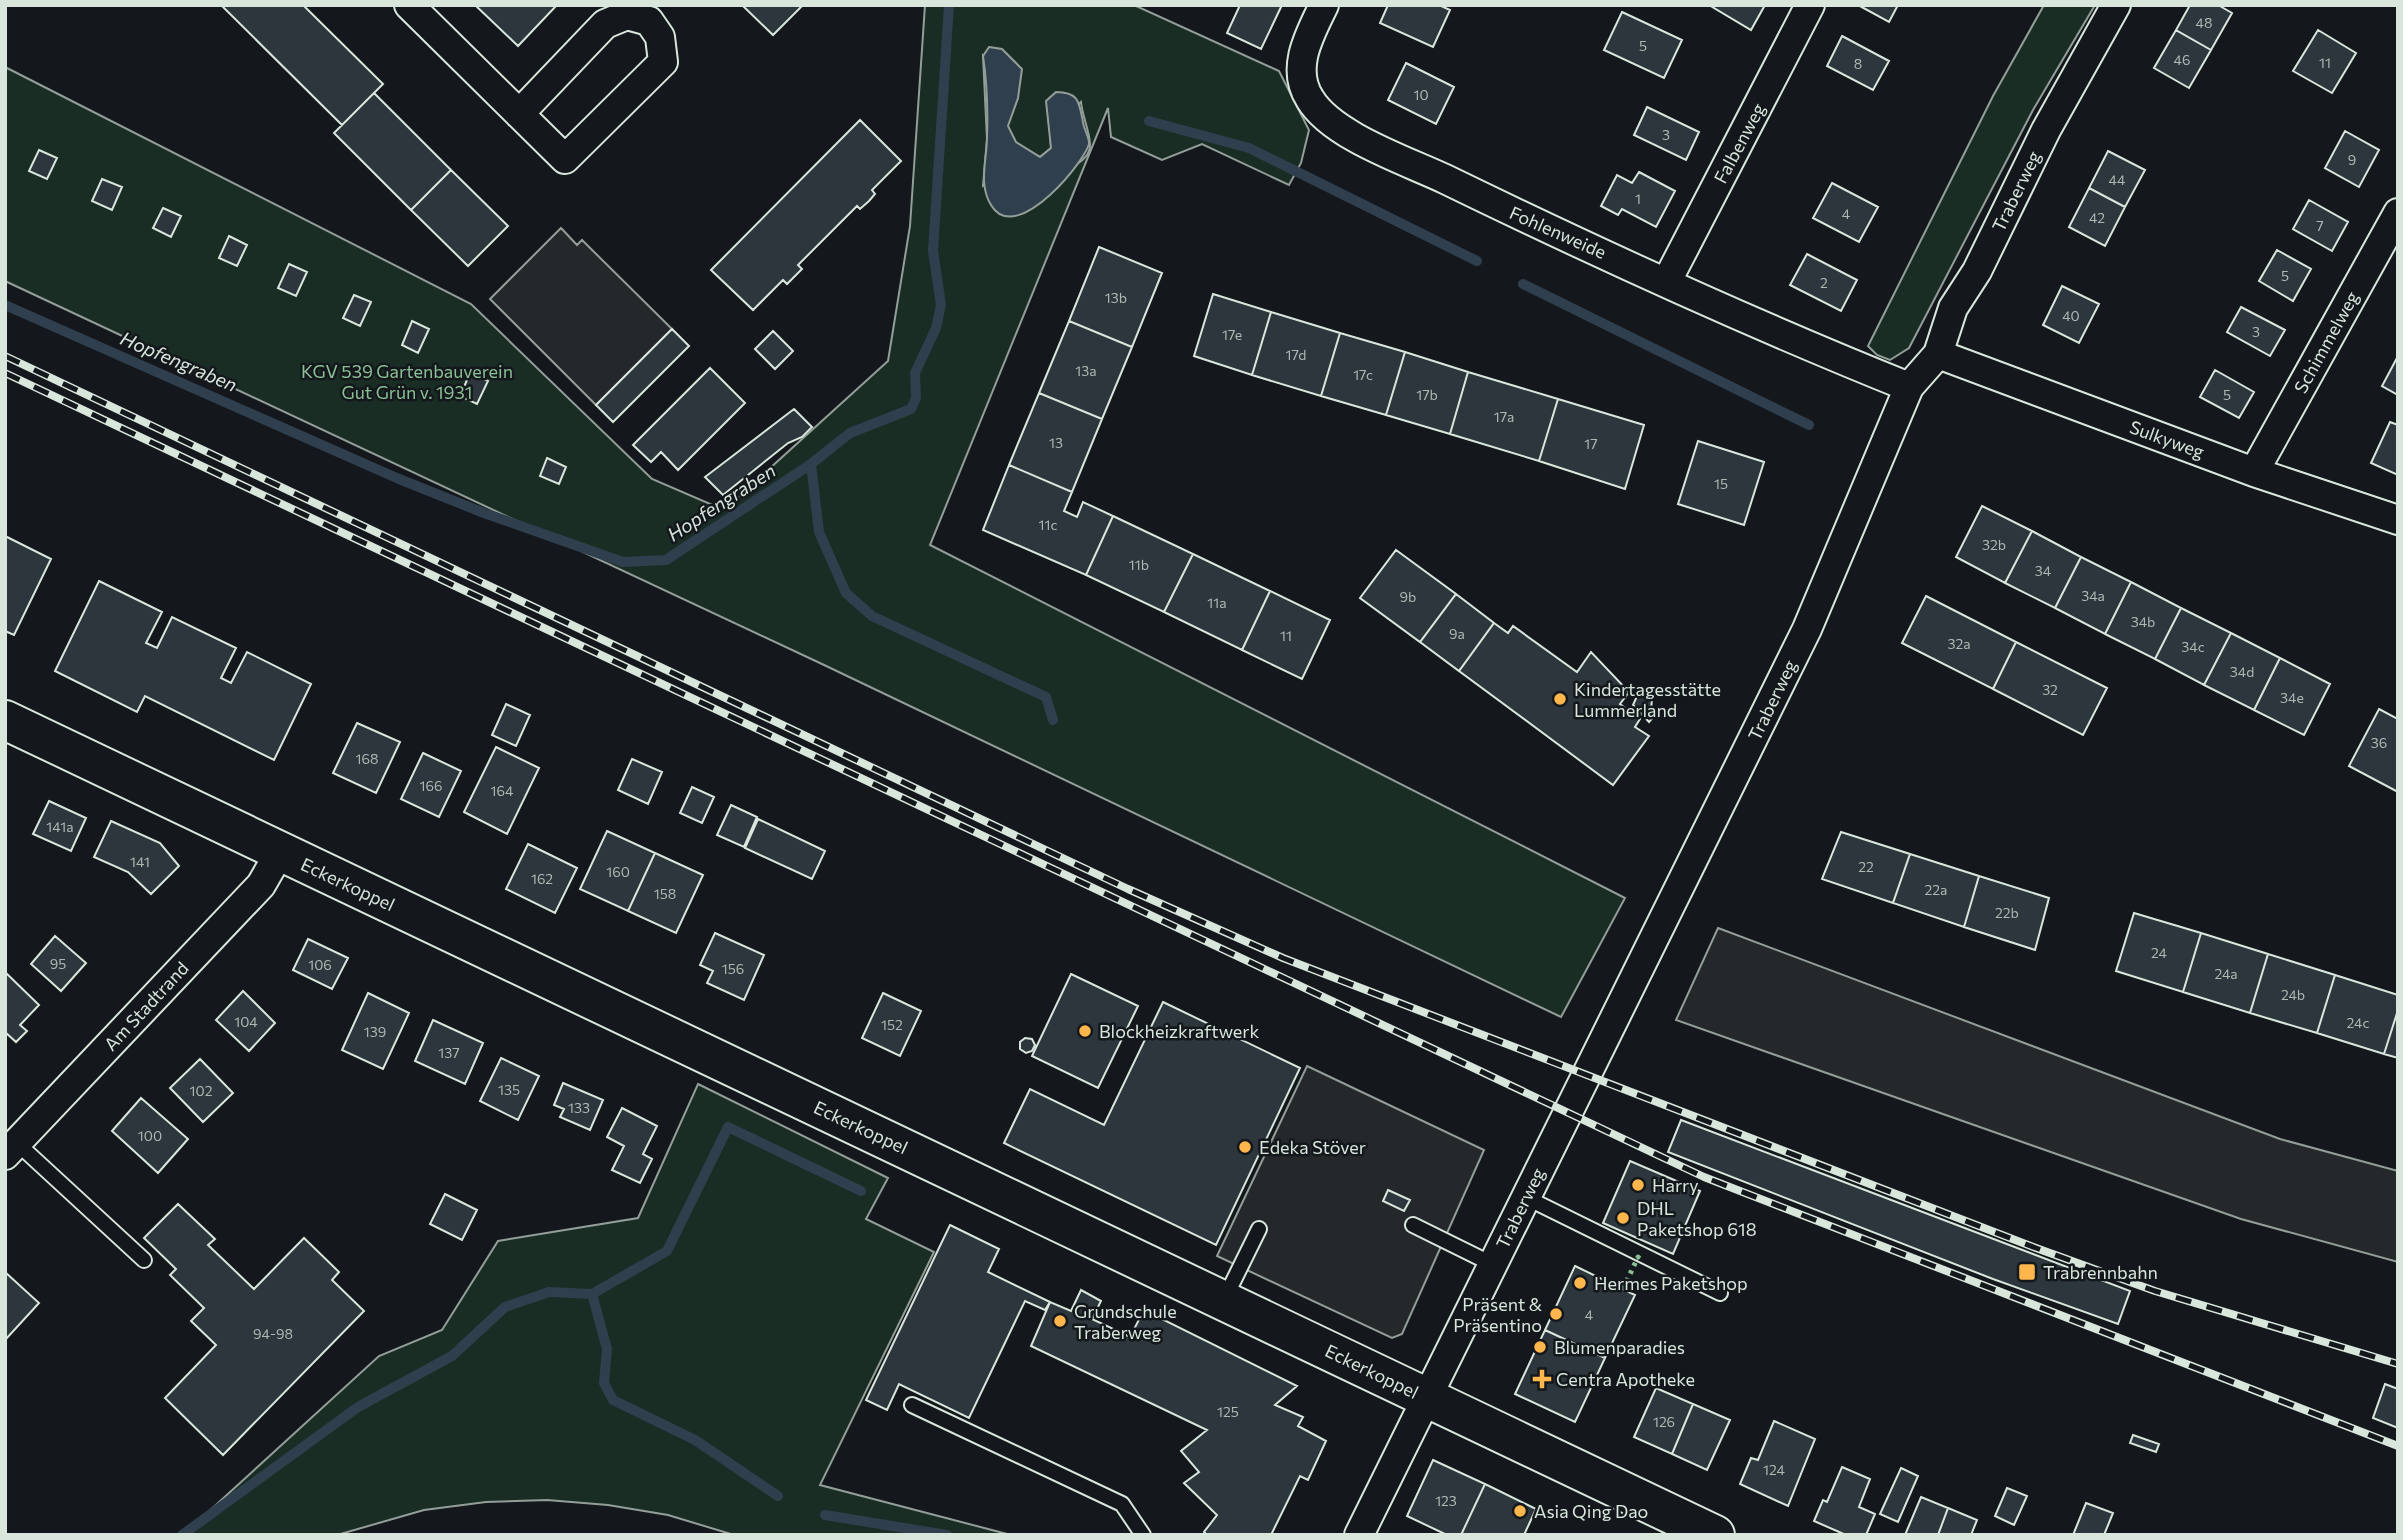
<svg xmlns="http://www.w3.org/2000/svg" width="2403" height="1540" font-family="Commissioner,sans-serif">
	<rect width="100%" height="100%" fill="#14181c"/>
	<path fill="#1a2d24" stroke="#939e99" stroke-width="2" fill-rule="evenodd" d="M925,5H1134L1279,71L1309,130L1301,163L1289,185L1202,144L1162,160L1111,137L1108,108L930,545L1625,898L1561,1017L822,664L5,281V67L471,304L652,479L724,510L888,361L910,226ZM983,56L1018,98L1007,126L1015,142L1040,157L1051,148L1050,131L1081,102C1082,115 1090,132 1090,145C1090,177 1007,181 983,186L987,139Z
		M2044,5H2095L2033,110L1909,348L1890,360L1877,355L1868,346L1993,96Z
		M698,1084L888,1178L866,1219L934,1252L820,1485L1011,1535H734L668,1515L608,1505L547,1500L486,1502L424,1510L337,1535H183L379,1356L442,1330L498,1241L638,1218Z"/>
	<path fill="#24282b" stroke="#939e99" stroke-width="2" d="M561,228L577,245L582,240L672,329L596,405L490,299Z
		M1718,928L2280,1139L2398,1171V1262L2241,1219L1676,1020Z
		M1307,1066L1484,1150L1402,1334L1392,1338L1217,1256Z"/>
	<path fill="#2f3f4d" stroke="#939e99" stroke-width="2" d="M989,47L1002,49L1022,69L1018,98L1008,126L1016,142L1040,157L1051,148L1046,101L1056,92C1079,92 1079,102 1083,122C1084,129 1088,135 1089,142C1091,154 1017,249 991,205C978,184 987,160 987,137C988,110 987,83 983,56Z"/>
	<g fill="none" stroke-linecap="round" stroke-linejoin="round">
		<path stroke="#2f3f4d" stroke-width="10" d="M1149,121L1249,148L1477,261
			M1523,284L1809,425
			M5,305L399,479L484,513L623,562L666,560L811,464L850,433L911,409L916,398L915,373L936,328L941,305L933,251L949,5
			M811,464L819,532L846,593L872,616L1046,697L1053,720
			M592,1294L607,1349L604,1383L613,1400L695,1440L778,1496
			M825,1515L947,1535
			M182,1535L358,1407L452,1356L505,1307L549,1292L592,1294L667,1251L728,1127L861,1191"/>
	</g>
	<path fill="#2c363c" stroke="#d8e6dc" stroke-width="2" d="M221,5H303L383,84L342,125Z
		M475,5H557L518,46Z
		M742,5H803L773,35Z
		M1240,5H1282L1261,49L1227,33Z
		M1388,5H1439L1450,10L1433,47L1380,23Z
		M1709,5H1765L1751,30Z
		M1858,5H1898L1889,22Z
		M2190,5H2218L2232,13L2211,50L2176,30Z
		M1622,12L1682,40L1664,78L1604,50Z
		M2176,30L2211,50L2189,88L2154,68Z
		M2318,30L2356,53L2332,93L2293,71Z
		M1842,36L1889,61L1873,90L1827,66Z
		M1406,63L1454,87L1436,124L1388,100Z
		M374,93L451,170L411,210L334,133Z
		M1647,107L1699,132L1686,160L1634,135Z
		M860,120L901,161L872,190L875,194L869,201L860,209L857,206L798,265L802,269L787,284L783,280L753,310L711,270Z
		M2345,131L2379,150L2359,187L2325,168Z
		M39,150L57,158L47,179L29,171Z
		M2108,151L2145,170L2125,207L2089,188Z
		M451,170L508,226L468,266L411,210Z
		M1639,172L1675,191L1656,227L1622,209L1618,215L1601,206L1617,175L1632,183Z
		M102,179L122,187L112,210L92,201Z
		M1832,183L1878,207L1859,242L1813,218Z
		M2089,188L2125,207L2105,246L2069,227Z
		M2309,200L2348,222L2332,251L2293,229Z
		M163,208L181,216L171,237L153,228Z
		M229,236L247,245L237,266L219,258Z
		M1099,247L1162,273L1132,347L1069,321Z
		M2277,250L2311,269L2293,301L2259,281Z
		M1807,254L1857,280L1841,311L1790,285Z
		M289,264L307,272L296,296L278,288Z
		M2062,286L2099,304L2079,343L2043,325Z
		M1213,294L1271,312L1252,375L1194,356Z
		M354,295L371,302L360,326L343,318Z
		M2241,307L2285,330L2270,356L2227,332Z
		M1271,312L1340,333L1321,396L1252,375Z
		M412,321L429,329L418,353L402,345Z
		M1069,321L1132,347L1102,419L1039,393Z
		M672,329L689,346L613,422L596,405Z
		M773,331L793,351L775,369L755,349Z
		M1340,333L1405,352L1386,415L1321,396Z
		M1405,352L1468,372L1450,434L1386,415Z
		M2398,356V395L2382,386Z
		M710,368L745,403L678,470L661,452L651,462L633,445Z
		M2215,370L2254,392L2239,418L2200,397Z
		M1468,372L1558,399L1539,461L1450,434Z
		M470,373L488,381L477,404L460,396Z
		M1039,393L1102,419L1072,492L1009,465Z
		M1558,399L1644,425L1625,489L1539,461Z
		M794,409L812,427L802,437L788,443L723,495L705,477Z
		M2390,422L2398,425V475L2371,463Z
		M1698,441L1764,462L1744,525L1678,504Z
		M547,458L566,467L559,484L540,476Z
		M1009,465L1072,492L1064,511L1077,517L1083,502L1113,516L1086,575L983,530Z
		M1982,506L2032,531L2005,583L1956,557Z
		M1113,516L1193,554L1164,612L1086,575Z
		M2032,531L2081,557L2055,608L2005,583Z
		M5,536L51,559L14,635L5,631Z
		M1396,550L1456,594L1420,642L1360,598Z
		M1193,554L1270,591L1242,650L1164,612Z
		M2081,557L2131,582L2105,634L2055,608Z
		M99,581L162,612L146,643L157,648L172,617L236,648L221,678L231,683L247,652L311,684L274,760L145,696L137,712L55,671Z
		M2131,582L2181,608L2155,659L2105,634Z
		M1270,591L1330,620L1302,679L1242,650Z
		M1456,594L1494,623L1459,671L1420,642Z
		M1926,596L2016,642L1993,689L1902,643Z
		M2181,608L2231,633L2204,685L2155,659Z
		M1494,623L1508,633L1513,626L1577,672L1591,652L1629,692L1620,704L1640,719L1635,727L1649,736L1613,785L1459,671Z
		M2231,633L2280,658L2254,710L2204,685Z
		M2016,642L2107,688L2083,735L1993,689Z
		M2280,658L2330,684L2304,735L2254,710Z
		M1643,693L1652,698L1651,711L1656,714L1649,722L1633,705L1637,696Z
		M506,704L530,715L516,746L492,735Z
		M2379,709L2398,719V792L2349,766Z
		M357,723L400,742L376,793L333,773Z
		M496,747L539,768L507,834L464,812Z
		M423,753L461,771L439,817L401,799Z
		M632,759L662,772L648,804L618,790Z
		M692,787L714,797L702,823L680,813Z
		M49,801L86,818L71,851L33,834Z
		M731,805L757,817L744,847L717,835Z
		M758,819L825,851L812,879L745,848Z
		M111,821L160,843L179,866L151,894L128,872L94,857Z
		M607,831L655,853L628,911L580,889Z
		M1841,832L1910,854L1893,903L1822,879Z
		M528,844L577,868L555,913L506,889Z
		M655,853L703,875L676,933L628,911Z
		M1910,854L1979,876L1964,927L1893,903Z
		M1979,876L2049,898L2035,950L1964,927Z
		M2134,913L2201,933L2183,992L2116,971Z
		M715,933L764,955L744,1000L707,983L713,971L700,965Z
		M2201,933L2268,954L2250,1013L2183,992Z
		M55,936L86,963L61,991L31,964Z
		M308,939L348,958L332,989L293,970Z
		M2268,954L2335,975L2317,1033L2250,1013Z
		M5,972L39,1005L20,1025L27,1031L16,1042L5,1032Z
		M1071,974L1138,1006L1098,1088L1032,1056Z
		M2335,975L2398,995V1010L2384,1054L2317,1033Z
		M243,991L275,1023L249,1051L216,1020Z
		M368,993L409,1013L383,1069L342,1050Z
		M883,993L921,1011L900,1056L862,1038Z
		M1163,1002L1300,1068L1216,1245L1004,1143L1030,1089L1104,1125Z
		M2398,1010V1058L2384,1054Z
		M433,1020L483,1043L465,1084L415,1061Z
		M1025,1038L1032,1039L1035,1045L1032,1051L1026,1053L1020,1049V1042Z
		M501,1058L539,1076L518,1120L480,1101Z
		M200,1059L233,1093L203,1122L170,1088Z
		M563,1083L603,1100L590,1130L560,1117L564,1109L554,1105Z
		M141,1098L188,1139L158,1173L112,1131Z
		M622,1108L657,1126L643,1154L652,1159L640,1183L612,1170L624,1146L607,1137Z
		M1681,1120L2130,1291L2118,1324L1993,1279L1668,1152Z
		M1630,1161L1700,1191L1673,1254L1603,1223Z
		M1388,1190L1410,1200L1404,1211L1383,1201Z
		M445,1194L477,1210L462,1240L430,1224Z
		M178,1204L215,1239L208,1245L254,1289L304,1238L339,1272L332,1280L364,1311L223,1455L165,1398L216,1345L191,1321L204,1308L170,1275L176,1269L144,1238Z
		M950,1225L999,1249L988,1272L1050,1302L1045,1310L1025,1301L969,1418L899,1384L887,1410L866,1400Z
		M1575,1266L1635,1295L1605,1358L1545,1330Z
		M5,1272L39,1303L6,1339H5Z
		M1081,1290L1101,1301L1092,1319L1130,1337L1144,1310L1297,1386L1275,1405L1303,1417L1298,1426L1326,1441L1308,1480L1300,1476L1271,1535H1207L1204,1532L1217,1515L1184,1483L1199,1472L1181,1451L1207,1430L1031,1346L1050,1302L1071,1311Z
		M1545,1330L1605,1358L1575,1422L1515,1394Z
		M2385,1384L2398,1389V1428L2373,1418Z
		M1656,1388L1693,1404L1672,1454L1634,1437Z
		M1693,1404L1730,1420L1707,1470L1672,1454Z
		M1774,1421L1815,1439L1788,1506L1740,1484L1751,1458L1758,1460Z
		M2133,1435L2159,1444L2156,1452L2130,1443Z
		M1433,1460L1485,1484L1461,1535H1447L1407,1516Z
		M1842,1467L1870,1479L1859,1507L1875,1514L1866,1535H1846L1814,1521L1823,1500L1827,1502Z
		M1901,1468L1918,1476L1898,1522L1880,1514Z
		M1485,1484L1536,1509L1524,1535H1461Z
		M2007,1488L2027,1496L2014,1525L1995,1516Z
		M1921,1497L1948,1508L1938,1535H1905Z
		M2086,1503L2113,1513L2104,1535H2073Z
		M1948,1508L1977,1520L1971,1535H1938Z"/>
	<g fill="none" stroke-linecap="round" stroke-linejoin="round">
		<g stroke="#d8e6dc" stroke-width="18">
			<path id="lane" d="M17,1143L144,1260
				M1525,1197L1720,1293
				M1413,1225L1492,1264
				M1224,1300L1259,1229
				M912,1405L1122,1504L1143,1535"/>
		</g>
		<g stroke="#d8e6dc" stroke-width="32">
			<path id="street" d="M409,5L565,159L663,62L660,37L649,21L627,15L605,24L519,114
				M1324,5C1310,34 1290,68 1310,99C1332,136 1407,161 1445,179C1597,253 1752,324 1909,387
				M1667,281L1810,5
				M1938,354L2254,472L2398,520
				M2254,472L2398,213
				M5,1155L261,885L280,852
				M1359,1535L1807,629L1909,387L1938,354L1953,308L1977,271L2046,130L2116,5"/>
		</g>
		<g stroke="#d8e6dc" stroke-width="42">
			<path id="secondary" d="M5,720L1715,1535"/>
		</g>
		<use href="#lane" stroke="#14181c" stroke-width="14"/>
		<use href="#street" stroke="#14181c" stroke-width="28"/>
		<use href="#secondary" stroke="#14181c" stroke-width="38"/>
		<g stroke="#d8e6dc" stroke-width="8">
			<path id="rail" d="M5,356L1128,889L1283,958L2036,1248L2155,1291L2398,1364
				M5,373L1704,1177L2398,1446"/>
		</g>
		<use href="#rail" stroke="#14181c" stroke-width="5" stroke-dasharray="16" stroke-linecap="butt"/>
		<path stroke="#8ac095" stroke-width="5" stroke-dasharray="3.5 5" stroke-linecap="butt" d="M1623,1289L1638,1257L1640,1259"/>
	</g>
	<g fill="#ffb74d" stroke="#14181c" stroke-width="2.5">
		<circle cx="1560" cy="699" r="7"/>
		<circle cx="1085" cy="1031" r="7"/>
		<circle cx="1245" cy="1147" r="7"/>
		<circle cx="1638" cy="1185" r="7"/>
		<circle cx="1623" cy="1218" r="7"/>
		<rect x="2018" y="1263" width="18" height="18" rx="3.5"/>
		<circle cx="1580" cy="1283" r="7"/>
		<circle cx="1556" cy="1314" r="7"/>
		<circle cx="1060" cy="1321" r="7"/>
		<circle cx="1540" cy="1347" r="7"/>
		<path d="M1538.5 1368.5h7v7h7v7h-7v7h-7v-7h-7v-7h7z"/>
		<circle cx="1520" cy="1511" r="7"/>
	</g>
	<g text-anchor="middle" dominant-baseline="central" stroke-width="5" stroke-linejoin="round" paint-order="stroke">
		<g font-size="14" fill="#adbab4">
			<text x="2204" y="22">48</text>
			<text x="1643" y="45">5</text>
			<text x="2182" y="59">46</text>
			<text x="2325" y="62">11</text>
			<text x="1858" y="63">8</text>
			<text x="1421" y="94">10</text>
			<text x="1666" y="134">3</text>
			<text x="2352" y="159">9</text>
			<text x="2117" y="179">44</text>
			<text x="1638" y="198">1</text>
			<text x="1846" y="213">4</text>
			<text x="2097" y="217">42</text>
			<text x="2320" y="225">7</text>
			<text x="2285" y="275">5</text>
			<text x="1824" y="282">2</text>
			<text x="1116" y="297">13b</text>
			<text x="2071" y="315">40</text>
			<text x="2256" y="331">3</text>
			<text x="1232" y="334">17e</text>
			<text x="1296" y="354">17d</text>
			<text x="1086" y="370">13a</text>
			<text x="1363" y="374">17c</text>
			<text x="1427" y="394">17b</text>
			<text x="2227" y="394">5</text>
			<text x="1504" y="416">17a</text>
			<text x="1056" y="442">13</text>
			<text x="1591" y="443">17</text>
			<text x="1721" y="483">15</text>
			<text x="1048" y="524">11c</text>
			<text x="1994" y="544">32b</text>
			<text x="1139" y="564">11b</text>
			<text x="2043" y="570">34</text>
			<text x="2093" y="595">34a</text>
			<text x="1408" y="596">9b</text>
			<text x="1217" y="602">11a</text>
			<text x="2143" y="621">34b</text>
			<text x="1457" y="633">9a</text>
			<text x="1286" y="635">11</text>
			<text x="1959" y="643">32a</text>
			<text x="2193" y="646">34c</text>
			<text x="2242" y="671">34d</text>
			<text x="2050" y="689">32</text>
			<text x="2292" y="697">34e</text>
			<text x="2379" y="742">36</text>
			<text x="367" y="758">168</text>
			<text x="431" y="785">166</text>
			<text x="502" y="790">164</text>
			<text x="60" y="826">141a</text>
			<text x="140" y="861">141</text>
			<text x="1866" y="866">22</text>
			<text x="618" y="871">160</text>
			<text x="542" y="878">162</text>
			<text x="1936" y="889">22a</text>
			<text x="665" y="893">158</text>
			<text x="2007" y="912">22b</text>
			<text x="2159" y="952">24</text>
			<text x="58" y="963">95</text>
			<text x="320" y="964">106</text>
			<text x="733" y="968">156</text>
			<text x="2226" y="973">24a</text>
			<text x="2293" y="994">24b</text>
			<text x="246" y="1021">104</text>
			<text x="2358" y="1022">24c</text>
			<text x="892" y="1024">152</text>
			<text x="375" y="1031">139</text>
			<text x="449" y="1052">137</text>
			<text x="509" y="1089">135</text>
			<text x="201" y="1090">102</text>
			<text x="579" y="1107">133</text>
			<text x="150" y="1135">100</text>
			<text x="1589" y="1314">4</text>
			<text x="273" y="1333">94-98</text>
			<text x="1228" y="1411">125</text>
			<text x="1664" y="1421">126</text>
			<text x="1774" y="1469">124</text>
			<text x="1446" y="1500">123</text>
		</g>
		<g font-size="18" fill="#d8e6dc" stroke="#14181c">
			<text transform="translate(1739 143) rotate(-62)">Falbenweg</text>
			<text transform="translate(2016 191) rotate(-64)">Traberweg</text>
			<text transform="translate(1558 232) rotate(24)">Fohlenweide</text>
			<text transform="translate(2326 342) rotate(-61)">Schimmelweg</text>
			<text transform="translate(2167 439) rotate(20)">Sulkyweg</text>
			<text transform="translate(1772 700) rotate(-64)">Traberweg</text>
			<text transform="translate(348 884) rotate(25)">Eckerkoppel</text>
			<text transform="translate(146 1006) rotate(-47)">Am Stadtrand</text>
			<text transform="translate(861 1127) rotate(25)">Eckerkoppel</text>
			<text transform="translate(1520 1208) rotate(-64)">Traberweg</text>
			<text transform="translate(1372 1371) rotate(26)">Eckerkoppel</text>
		</g>
		<g font-size="18" fill="#8ac095" stroke="#14181c">
			<text x="407" y="371">KGV 539 Gartenbauverein<tspan x="407" dy="21">Gut Grün v. 1931</tspan></text>
		</g>
		<g font-size="18" fill="#d8e6dc" stroke="#14181c" text-anchor="start">
			<text x="1574" y="689">Kindertagesstätte<tspan x="1574" dy="21">Lummerland</tspan></text>
			<text x="1099" y="1031">Blockheizkraftwerk</text>
			<text x="1259" y="1147">Edeka Stöver</text>
			<text x="1652" y="1185">Harry</text>
			<text x="1637" y="1208">DHL<tspan x="1637" dy="21">Paketshop 618</tspan></text>
			<text x="2043" y="1272">Trabrennbahn</text>
			<text x="1594" y="1283">Hermes Paketshop</text>
			<text x="1542" y="1304" text-anchor="end">Präsent &amp;<tspan x="1542" dy="21">Präsentino</tspan></text>
			<text x="1074" y="1311">Grundschule<tspan x="1074" dy="21">Traberweg</tspan></text>
			<text x="1554" y="1347">Blumenparadies</text>
			<text x="1556" y="1379">Centra Apotheke</text>
			<text x="1534" y="1511">Asia Qing Dao</text>
		</g>
		<g font-size="19" font-style="italic" fill="#d8e6dc" stroke="#14181c">
			<text transform="translate(179 361) rotate(23)">Hopfengraben</text>
			<text transform="translate(721 502) rotate(-33)">Hopfengraben</text>
		</g>
	</g>
	<rect width="2403" height="1540" fill="none" stroke="#d8e6dc" stroke-width="14"/>
</svg>
